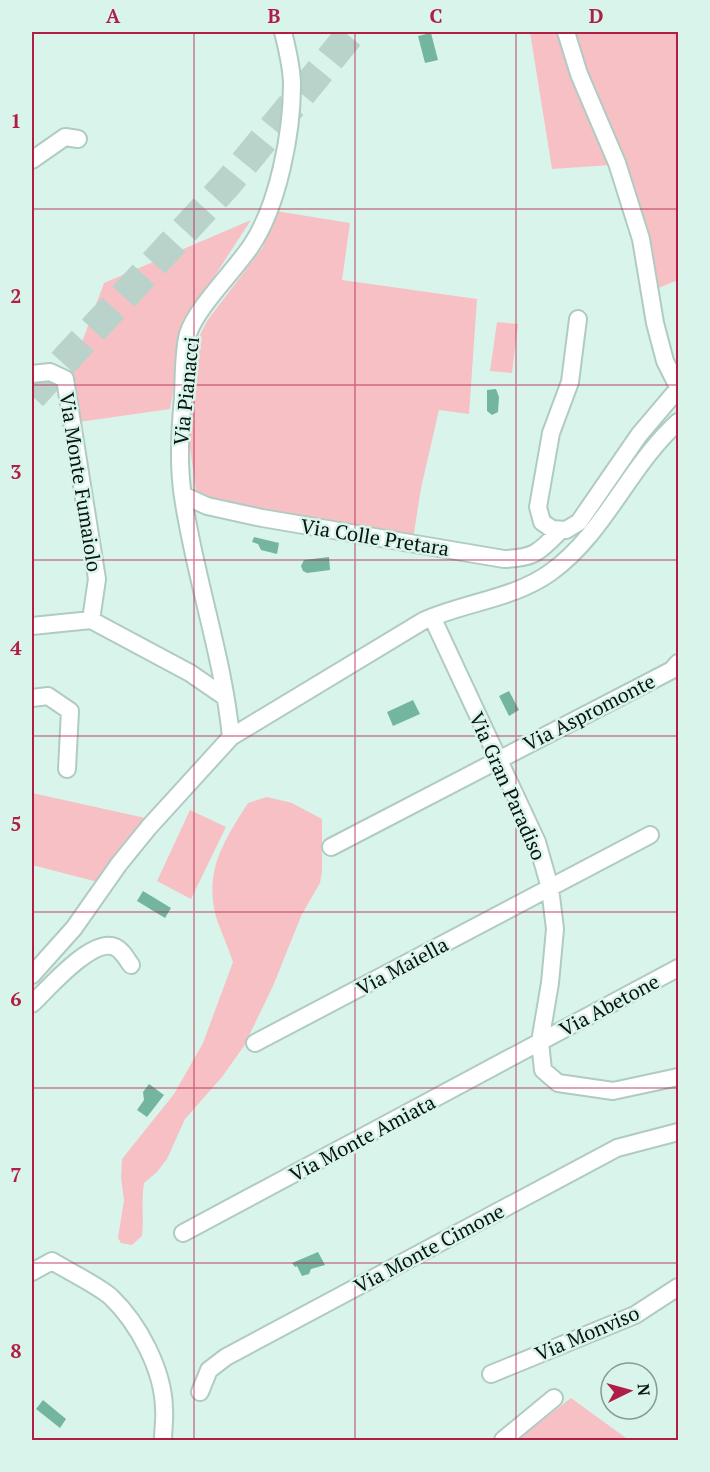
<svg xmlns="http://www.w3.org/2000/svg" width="710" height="1472" font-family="'PT Serif',serif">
	<rect width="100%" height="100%" fill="#d9f5eb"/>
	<path fill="#f7c0c5" d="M530,32H678V280L656,289L611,165L552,169Z
		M276,211L350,223L342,280L477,299L469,414L439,410L421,488L413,539L216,501L196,491L189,441L195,358L199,337L207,321L263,247Z
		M251,220L186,320L170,409L79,422L70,374L104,283Z
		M497,322L518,324L512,373L490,371Z
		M32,793L150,819L98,882L32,865Z
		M267,797L292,803L322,819V871L320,883L302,914L273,986L244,1046L222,1077L185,1119L167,1159L157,1172L144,1183C141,1201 144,1218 142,1236L132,1245L121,1243L118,1238L124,1200L121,1178L122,1159L174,1094L203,1043L233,962C228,947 221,932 216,917C204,870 224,841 248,803Z
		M190,810L226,827L191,899L157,881Z
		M571,1398L626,1438L627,1440H517Z"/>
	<path fill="#73b59f" d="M431,33L438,60L425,63L418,36Z
		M496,389L499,397L498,412L492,415L487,411V390Z
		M254,537L279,543L277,554L261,550L258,544L252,542Z
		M329,557L330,570L307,573L303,571L301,566L304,560Z
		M509,691L519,710L509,716L499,696Z
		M413,700L420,714L393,726L387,712Z
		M143,891L171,908L165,918L137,901Z
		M149,1084L164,1095L147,1117L137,1110L144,1100L143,1092Z
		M318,1252L325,1265L311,1269L309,1274L302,1276L297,1266L295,1267L292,1263Z
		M43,1400L66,1419L60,1428L36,1409Z"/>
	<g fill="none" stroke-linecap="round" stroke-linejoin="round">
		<path stroke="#bad3ca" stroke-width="30" stroke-dasharray="30 15" stroke-linecap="butt" d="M32,396L228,183L352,32"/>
		<g stroke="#b0cbc1" stroke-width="20">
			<path id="street" d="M566,32L579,74L617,163L641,239L655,323L665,361L678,387
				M32,160L65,137L78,139
				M578,319L570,382L551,433L538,507L542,522L552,529L566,530L579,522L639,435L678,389
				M32,374L50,372L65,379L97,579L91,620
				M183,495L207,506L262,518L504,559C535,558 539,552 560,531
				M432,617L537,842L550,888L555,929L550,983L540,1042L543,1070L558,1083L613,1091L678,1077
				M32,626L91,620L190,673L225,697
				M32,698L48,696L70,711L67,769
				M231,737C223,656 195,578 183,497C178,464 180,431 183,397C184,377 183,354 188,334C196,308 235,270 251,246C278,206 292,133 292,85C292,67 287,48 283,32
				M331,847L672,670L678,663
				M32,975L74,928L119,864L149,827L231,737L423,621C465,602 514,599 551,572C605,533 629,466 678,422
				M32,1004C48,989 92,937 115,947C123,951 126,958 131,965
				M255,1043L650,835
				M183,1233L678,968
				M32,1272L52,1261C68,1271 99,1286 111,1297C139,1324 163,1370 164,1408C165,1419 163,1430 163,1440
				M491,1374L635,1315L678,1287
				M200,1392L209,1370L226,1357L617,1148L678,1132
				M503,1440L554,1398"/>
		</g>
		<use href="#street" stroke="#fff" stroke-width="16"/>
	</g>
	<path fill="none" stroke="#b01e46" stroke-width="1.5" stroke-opacity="0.55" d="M194,32V1440M355,32V1440M516,32V1440M32,209H678M32,385H678M32,560H678M32,736H678M32,912H678M32,1088H678M32,1263H678"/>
	<g text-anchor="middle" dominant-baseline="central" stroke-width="5" stroke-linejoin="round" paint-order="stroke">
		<g font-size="20" fill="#09130f" stroke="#d9f5eb">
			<text transform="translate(186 391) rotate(-84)">Via Pianacci</text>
			<text transform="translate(81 482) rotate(81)">Via Monte Fumaiolo</text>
			<text transform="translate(375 537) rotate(9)">Via Colle Pretara</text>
			<text transform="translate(589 712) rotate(-27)">Via Aspromonte</text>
			<text transform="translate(508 786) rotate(66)">Via Gran Paradiso</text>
			<text transform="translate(402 966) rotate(-28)">Via Maiella</text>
			<text transform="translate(609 1005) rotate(-28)">Via Abetone</text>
			<text transform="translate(362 1138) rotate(-28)">Via Monte Amiata</text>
			<text transform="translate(429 1248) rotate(-28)">Via Monte Cimone</text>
			<text transform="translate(587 1333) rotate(-23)">Via Monviso</text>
		</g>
	</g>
	<rect width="710" height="1472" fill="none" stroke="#d9f5eb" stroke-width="66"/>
	<g transform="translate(629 1391) rotate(85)"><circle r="28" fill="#d9f5eb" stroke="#869b93" stroke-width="1.5"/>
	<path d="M0-4.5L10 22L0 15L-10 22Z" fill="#b01e46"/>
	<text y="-9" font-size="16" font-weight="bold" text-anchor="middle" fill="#09130f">N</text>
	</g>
	<rect x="33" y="33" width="644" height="1406" fill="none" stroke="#b01e46" stroke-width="2"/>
	<g font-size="20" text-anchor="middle" font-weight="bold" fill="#b01e46">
		<text x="113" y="23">A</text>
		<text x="274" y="23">B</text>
		<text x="436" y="23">C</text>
		<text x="596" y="23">D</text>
		<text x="16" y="128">1</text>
		<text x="16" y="303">2</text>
		<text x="16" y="479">3</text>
		<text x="16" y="655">4</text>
		<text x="16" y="831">5</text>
		<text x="16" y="1006">6</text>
		<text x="16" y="1182">7</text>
		<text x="16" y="1358">8</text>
	</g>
</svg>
